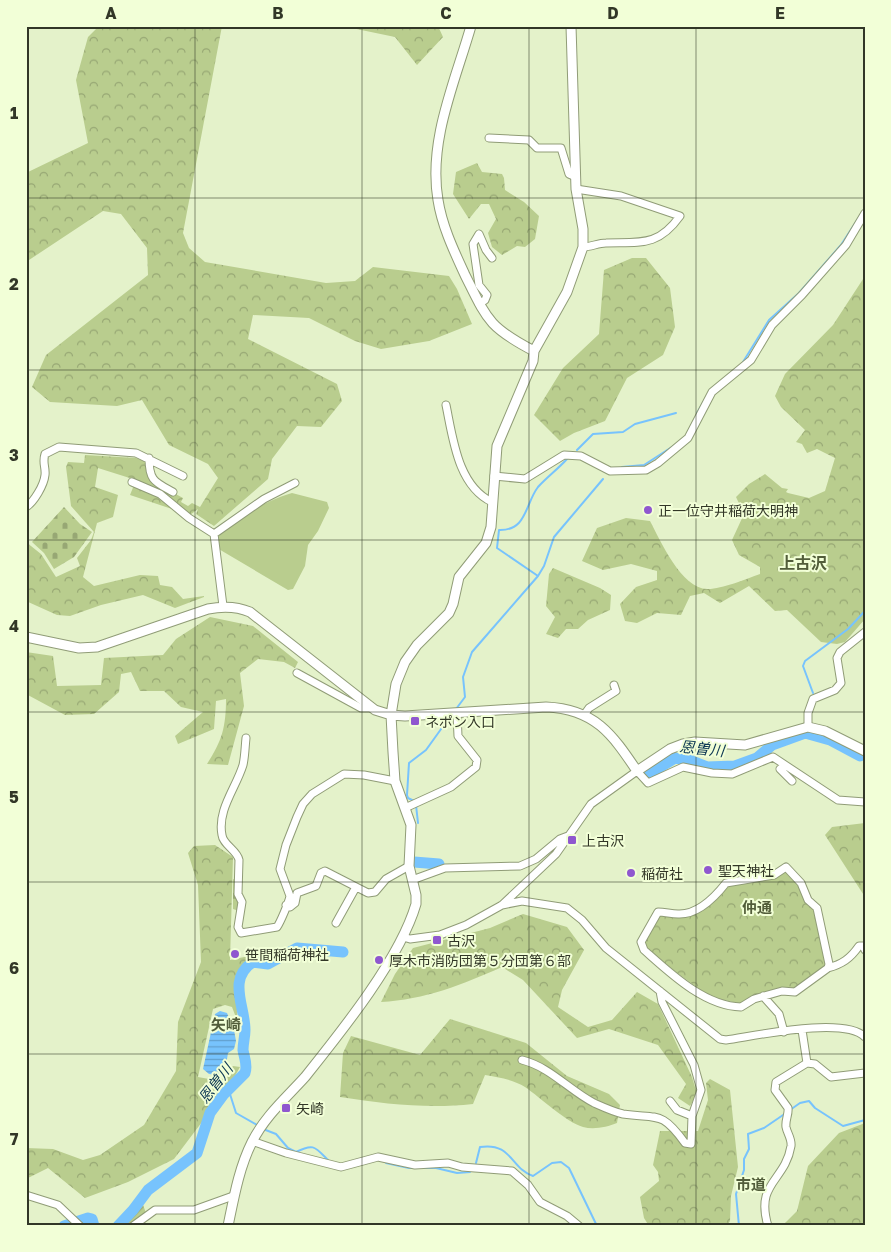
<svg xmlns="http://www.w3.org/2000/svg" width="891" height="1252" font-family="'Golos Text','Noto Sans JP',sans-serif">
	<defs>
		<pattern id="forest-crowns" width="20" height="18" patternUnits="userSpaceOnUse" patternTransform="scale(1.25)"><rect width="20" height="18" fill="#b9cd8e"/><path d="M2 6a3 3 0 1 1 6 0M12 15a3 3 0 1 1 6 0" fill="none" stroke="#97a774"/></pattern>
		<pattern id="cemetery-stones" width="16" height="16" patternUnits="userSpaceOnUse" patternTransform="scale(1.25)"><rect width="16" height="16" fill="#b9cd8e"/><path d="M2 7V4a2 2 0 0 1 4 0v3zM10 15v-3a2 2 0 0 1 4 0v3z" fill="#97a774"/></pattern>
		<pattern id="garden-furrows" width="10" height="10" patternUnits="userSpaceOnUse" patternTransform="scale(1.25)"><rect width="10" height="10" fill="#b9cd8e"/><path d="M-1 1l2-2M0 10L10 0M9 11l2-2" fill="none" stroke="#97a774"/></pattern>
		<pattern id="water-rules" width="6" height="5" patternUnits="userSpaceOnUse" patternTransform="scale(1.25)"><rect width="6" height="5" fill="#77c3fd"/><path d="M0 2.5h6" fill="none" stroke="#629fcd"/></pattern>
	</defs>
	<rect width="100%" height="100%" fill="#e4f2ca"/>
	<path fill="url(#forest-crowns)" d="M99,26H222L183,233L189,248L205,262L326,283L355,281L373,267L449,276L457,289L472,324L429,341L381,349L355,341L309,318L253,315L248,339L337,384L342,401L321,427L297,426L272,459L268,479L214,526L196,514L198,509L190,515L130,495L136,480L98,468L95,487L118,495L113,517L97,523L83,577L94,586L140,575L158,576L160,585L172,587L183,599L204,596V597L175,608L143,595L101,605L70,616L57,615L26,601V542L41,554L56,577L80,566L77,558L91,540L94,532L71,506L66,467L68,462L84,463L85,455L136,458L146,462L152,481L183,498L181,502L188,506L192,503L200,507L218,478L208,464L169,445L142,400L117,406L50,402L32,387L46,355L148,275L147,248L121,214L103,211L26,262V173L88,143L76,80L88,37Z
		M342,26H438L443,37L417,65L395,37Z
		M477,163L482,172L502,174L504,178L505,190L524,202L539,216L535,239L525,247L517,246L502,255L492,247L488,233L496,219L489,204H481L469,219L453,194L456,172Z
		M632,258H646L670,288L675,327L663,355L627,378L605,421L574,433L560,441L534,415L563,368L599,334L604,270Z
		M865,276V619L845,642L837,644L821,642L787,610L775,611L749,586L720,603L704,593L690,596L681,615L657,613L637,623L625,621L620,604L636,587L657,580V571L631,564L603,570L582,561L597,528L626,518L650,521C660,540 682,590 708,589C722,589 746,579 760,574V567L739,555L732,540L744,514L736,497L749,484L765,474L782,488L788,489L786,492L788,493L809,498L825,491L835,458L817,449L807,453L802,444L796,442L805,430L781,407L775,396L785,374L833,325Z
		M553,568L600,588L611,595L610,610L588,620L578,629H566L558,638L546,634L555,617L546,606L549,574Z
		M210,617L253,626L298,662L295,668L284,662L258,659L240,673L244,706L228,765L207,764C222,741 226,727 226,699L216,701L214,729L178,744L175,736L203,712L181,707L164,691H140L131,672L121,674L119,692L94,714L65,715L26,694V652L53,656L57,686L101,685L104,658L163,655L176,639Z
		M865,823V897L825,835L832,827Z
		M215,845L233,857L230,960L288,948L291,952L241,973L237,990V1020L232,1007L225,1005L213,1009L198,1077L220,1081L233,1066L240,1067L230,1085L174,1159L128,1182L85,1198L48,1168L26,1179V1148L53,1149L83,1160L100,1155L144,1125L176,1071L178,1022L201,962L198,885L188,853L194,846Z
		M787,870L816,910L826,965L825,968L793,989L742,1004L710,997L646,950L644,941L657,914L697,912L729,883Z
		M523,914L567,927L584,950L562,990L558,1007L588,1027L612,1020L637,992L658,1004L692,1077L697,1094L690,1106L678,1098L686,1084L658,1045L609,1029L577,1038L523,980L502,967C464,984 424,1000 381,1002L395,974L413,948L490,928Z
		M450,1019L526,1043L567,1076L609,1094L620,1105L617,1123C607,1127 594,1130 583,1127C566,1122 541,1098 525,1087C514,1080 498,1077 485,1075L473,1104C428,1109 385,1104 340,1097L343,1053L351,1036L420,1055Z
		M710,1079L730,1090L738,1167L731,1196L730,1221L727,1226H649L644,1218L640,1197L659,1181L658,1172L653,1165L660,1131H698L708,1100L706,1083Z
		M865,1123V1226H782L797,1211L808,1166L839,1133Z"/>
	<path fill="url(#cemetery-stones)" d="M64,507L80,524L92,532L74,557L54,569L44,553L32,542Z
		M233,879L237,881L239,911L233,909Z"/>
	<path fill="url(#garden-furrows)" d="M142,1202L146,1213L131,1226H121L134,1214Z"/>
	<path fill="#b9cd8e" d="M292,493L327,502L329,508L318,531L308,545L305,566L293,589L288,590L217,548C217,544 216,539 217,536C223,522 276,497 292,493Z"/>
	<path fill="url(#water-rules)" d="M220,1011L227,1013L234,1030L236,1041L234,1049L228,1053L226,1065L229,1068L218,1075L209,1074L203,1069L215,1014Z"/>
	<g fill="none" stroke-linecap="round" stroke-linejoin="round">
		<path stroke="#77c3fd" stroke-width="2" d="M743,362L769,320L799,293L841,245L865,208
			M697,413L711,389
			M577,450L593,434L623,432L635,424L676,413
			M622,467L644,465L675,445
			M538,576L497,548L499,530C527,531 525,504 538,487C547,477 558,469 567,459
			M813,693L803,666L805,661L848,629L865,611
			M456,709L465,697L463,677L472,652L538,576L544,566L554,537L603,479
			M414,801L408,798L407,795L409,763L426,750L449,718
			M416,805L418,823
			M229,1091L236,1113L259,1126
			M790,1110L800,1103L809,1101L815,1108L843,1126L865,1120
			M263,1129L276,1134L288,1148L296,1152C314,1143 315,1147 328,1160
			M386,1163L409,1168H436L457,1173L470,1172
			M476,1163L480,1147C512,1142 511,1169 533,1176L552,1163L561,1162L569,1168L597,1226
			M739,1226L736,1194L744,1170V1159L749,1149L748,1134L764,1128L786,1113"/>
		<path stroke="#77c3fd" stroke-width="11" d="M647,775L675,758L689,760L707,767L735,766L757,758L772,745L805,733L830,740L860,756L865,754
			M414,862L439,864
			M64,1226L88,1218L92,1219L94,1226
			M118,1226L133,1210L148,1190L197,1153L210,1113L224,1094L245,1073C248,1065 244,1057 243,1050C243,1043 245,1037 245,1030C245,1006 227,979 253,962L268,964L297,948L343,952"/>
		<g stroke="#909c77" stroke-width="9">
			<path id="minor" d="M489,138L529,140L537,148H561L569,174L576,177
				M576,189L621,196L680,216C658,247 640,242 606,243C598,243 591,247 583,247
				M479,304L485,300L487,295L479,285L473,244L479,234L486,250L492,258
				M446,405C453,439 458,486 492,502
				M149,458C149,481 155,482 173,492
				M494,476L525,479L564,455L581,456L610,471L646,470L658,463L688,438L712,392L751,360L772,325L802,295L846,245L865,213
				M132,482L160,494L189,518L214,534
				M26,507C34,502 44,485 45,475C46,467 42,463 45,454L59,447L136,453L183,476
				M223,606L214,534L264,499L295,483
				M297,673L361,708H372
				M584,715L589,708L616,691L614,685
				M808,727V713L813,699L835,690L841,683L837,658L840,652L865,632
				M246,738C245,747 245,756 243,765C236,788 217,810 222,835C223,845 237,850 239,860L238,894L242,902L238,927L241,933L277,927C280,923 289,902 290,896L280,869L286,845L297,817L303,804L312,794L344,774L364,775L395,781
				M780,769L792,781
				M405,808L451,787L476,767L477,760L458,736L457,714
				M786,867L801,883L808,900L817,908L829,964L828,968L795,992L782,991L754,999L741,1007C704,1006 670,973 644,950L641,942L658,912C665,912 671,914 678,914C698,915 715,897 726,883L774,875Z
				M412,880L445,868L520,866L536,859L560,839L568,836
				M286,905L290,907L295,903L297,893L316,886L321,873L325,871L368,893L375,892L386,879L409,866
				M502,905L522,901L567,908L582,920L606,948L720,1039L726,1040C755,1036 844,1016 865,1037
				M336,923L356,887
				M403,937L410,939L440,935L466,925L502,905L556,854L591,804L637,771L648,783L683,767L712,773L732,774L773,757L838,800L865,802
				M828,968C842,964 850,959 859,946H863L865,950
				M763,996L779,1014L784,1032
				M802,1030L807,1063
				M522,1060C550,1067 569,1090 594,1103C603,1107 614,1112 623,1114C658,1119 661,1110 685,1143L691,1144L692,1116L701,1090L694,1065L662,1002L660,991
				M670,1101L677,1110L692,1116
				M252,1141L286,1153L341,1167L378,1157L415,1165L448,1163L462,1167L512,1171L528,1185L540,1202L567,1216L579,1226
				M26,1195L58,1205L80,1226
				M133,1226L155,1210H194L233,1196
				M768,1226C755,1182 785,1182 791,1146C792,1139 787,1133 786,1127C785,1120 789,1114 788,1108L775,1090L776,1082L807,1063L815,1064L831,1077L865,1073"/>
		</g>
		<g stroke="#909c77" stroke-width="11">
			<path id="tertiary" d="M471,26C455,82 428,141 438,200C442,226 454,251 465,275C487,319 488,327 534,351
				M26,637L79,648L97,647L208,609C223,606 236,606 250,612L375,710L391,715L405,716L546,707C595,709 612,734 637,771L670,749L683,744L695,742L745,745L808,727L825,731L865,751
				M228,1226C234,1197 239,1168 252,1142C265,1116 286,1098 305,1077C341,1032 400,959 416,904V895L409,866L411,825L395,781L393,752L391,715L396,684L405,662L417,645L449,613L453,604L459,577L486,543L491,527L497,446L533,361L534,351L567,292L583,247V229L576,189L571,26"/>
		</g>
		<use href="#minor" stroke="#fff" stroke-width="7"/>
		<use href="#tertiary" stroke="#fff" stroke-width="9"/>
	</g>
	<path fill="none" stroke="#323727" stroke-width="1" stroke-opacity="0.55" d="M195,26V1226M362,26V1226M529,26V1226M696,26V1226M26,198H865M26,370H865M26,540H865M26,712H865M26,882H865M26,1054H865"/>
	<g fill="#8f57cf" stroke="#f2ffd7" stroke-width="2">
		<circle cx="648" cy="510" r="5"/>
		<rect x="410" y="716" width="10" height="10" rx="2.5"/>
		<rect x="567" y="835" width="10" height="10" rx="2.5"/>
		<circle cx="708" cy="870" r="5"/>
		<circle cx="631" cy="873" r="5"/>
		<rect x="432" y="935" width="10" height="10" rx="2.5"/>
		<circle cx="235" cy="954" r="5"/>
		<circle cx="379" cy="960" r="5"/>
		<rect x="281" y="1103" width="10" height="10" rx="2.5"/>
	</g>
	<g text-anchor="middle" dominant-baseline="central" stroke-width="4" stroke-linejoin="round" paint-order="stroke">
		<g font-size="14" fill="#323727" stroke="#f2ffd7" text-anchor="start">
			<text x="658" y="510">正一位守井稲荷大明神</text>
			<text x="425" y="721">ネポン入口</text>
			<text x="582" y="840">上古沢</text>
			<text x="718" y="870">聖天神社</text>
			<text x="641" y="873">稲荷社</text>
			<text x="447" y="940">古沢</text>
			<text x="245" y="954">笹間稲荷神社</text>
			<text x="389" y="960">厚木市消防団第５分団第６部</text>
			<text x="296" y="1108">矢崎</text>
		</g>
		<g font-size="15" font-style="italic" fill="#0b3652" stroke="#f2ffd7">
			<text transform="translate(702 748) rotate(6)">恩曽川</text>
			<text transform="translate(215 1083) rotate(-52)">恩曽川</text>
		</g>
		<g font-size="15" font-weight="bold" fill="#525d3a" stroke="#f2ffd7">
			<text x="757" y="907">仲通</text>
			<text x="226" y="1024">矢崎</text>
			<text x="751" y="1184">市道</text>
		</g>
		<g font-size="16" font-weight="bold" fill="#525d3a" stroke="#f2ffd7">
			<text x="803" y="563">上古沢</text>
		</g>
	</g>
	<rect width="891" height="1252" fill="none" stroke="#f2ffd7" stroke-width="55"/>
	<rect x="28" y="28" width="836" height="1196" fill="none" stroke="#323727" stroke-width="2"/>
	<g font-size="16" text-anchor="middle" font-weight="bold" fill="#323727">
		<text x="111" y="19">A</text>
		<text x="278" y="19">B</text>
		<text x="446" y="19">C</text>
		<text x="613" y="19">D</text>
		<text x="780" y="19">E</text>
		<text x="14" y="119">1</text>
		<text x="14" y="290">2</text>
		<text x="14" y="461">3</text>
		<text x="14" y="632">4</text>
		<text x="14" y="803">5</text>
		<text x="14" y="974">6</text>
		<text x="14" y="1145">7</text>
	</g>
</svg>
